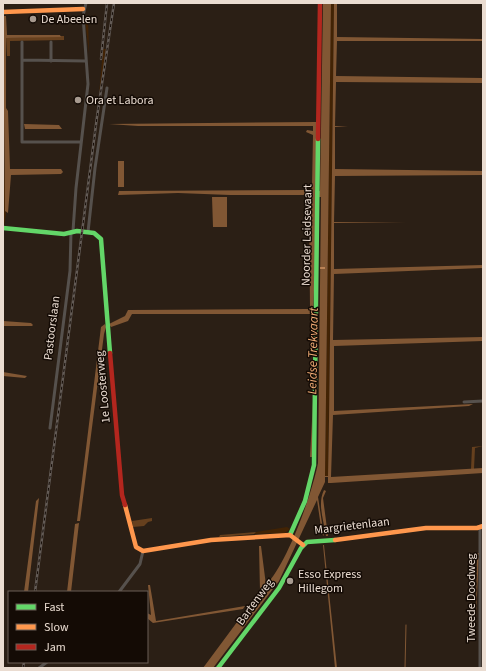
<svg xmlns="http://www.w3.org/2000/svg" width="486" height="671" font-family="'Source Sans 3',sans-serif">
	<rect width="100%" height="100%" fill="#2b1f15"/>
	<path fill="#422304" d="M331,3H334L328,476H325Z
		M96,14L88,20L89,53L85,20Z
		M103,49H106L99,95Z
		M3,138L6,214L4,226H3Z
		M287,527L290,529L285,533L254,534L256,532Z"/>
	<path fill="#66401e" d="M61,36H64V40L10,41V56H7L6,38Z
		M483,446L475,448L474,469H471L472,447Z
		M152,518V521L148,522L144,526L133,527L132,521Z
		M256,532L254,534L219,537L220,535Z"/>
	<path fill="#815734" d="M323,3H331L325,476H328L329,420L334,3H337V37L483,39V41H337L336,76L483,78V83L336,82L335,126L348,127H335V169L483,171V175L335,176L334,222H406L334,223V269L483,265V268L334,274L333,340L483,337V341L334,346V411L473,404L469,406L333,415L331,477L483,468V473L331,483H328V477H325V482L318,497L324,536L322,534L317,500L279,581L213,668H203L260,591L259,546H261L266,585C287,564 312,494 318,463L321,197H318L313,314H132L128,321L111,327L109,324L125,316L128,310L310,309L309,195H230L178,193L118,195L119,191L310,190L312,188L313,135L306,132L307,130L313,131V126H138L109,124L316,122L318,191H320Z
		M3,16H6L7,35H60L61,37L6,38V108L8,111L10,169H61L63,172L61,174L11,175L8,213L5,211Z
		M24,124L59,125L62,129H25Z
		M118,161H124V187H118Z
		M212,197H227V227H213Z
		M3,321L31,323L33,325L32,326H3Z
		M105,324L106,327L104,334L80,521H77L101,327Z
		M3,372L27,376L25,378L3,376Z
		M313,401L312,457H310Z
		M324,490L326,491L323,498L328,536H326C324,521 317,504 324,490Z
		M39,498L28,592H24L36,501Z
		M79,523L71,592H67L75,524Z
		M323,545H324L337,668H335Z
		M477,553H479L476,618Z
		M148,585H150L156,621L245,606L243,609L153,623L147,618V613L151,615Z"/>
	<g fill="none" stroke-linecap="round" stroke-linejoin="round">
		<path stroke="#815734" stroke-width="1" d="M405,668L406,625"/>
		<path stroke="#f4af77" stroke-width="1" stroke-dasharray="5 4" stroke-linecap="butt" d="M320,268H328"/>
		<path stroke="#56514d" stroke-width="3" d="M22,42V142H81
			M51,42V61
			M23,60L86,61
			M73,231L76,188L88,84L83,16L86,3
			M88,232L95,168L107,88
			M464,402L483,401
			M50,428L70,271L71,232
			M480,527V668
			M119,592L140,564L143,551
			M39,668L47,662"/>
		<path stroke="#63d668" stroke-width="4.5" d="M3,228L64,234L77,231L94,233L101,239L110,353
			M290,535L305,501L314,465L318,139
			M218,668L279,588L301,548L307,542L335,540"/>
		<path stroke="#ff974d" stroke-width="4.5" d="M3,12L83,9
			M125,505L136,547L143,551L211,540L290,535L303,545
			M335,540L426,528H477L483,526"/>
		<path stroke="#b3261e" stroke-width="4.5" d="M318,139L320,3
			M110,353L122,495L125,505"/>
		<g stroke="#635b56" stroke-width="2.5">
			<path id="rail" d="M101,59L107,3
				M35,592L97,117L114,3
				M23,668L24,662"/>
		</g>
		<use href="#rail" stroke="#140b05" stroke-width="1" stroke-dasharray="3" stroke-linecap="butt"/>
	</g>
	<g fill="#a79a8f" stroke="#140b05" stroke-width="1.5">
		<circle cx="33" cy="19" r="4"/>
		<circle cx="78" cy="100" r="4"/>
		<circle cx="290" cy="581" r="4"/>
	</g>
	<g text-anchor="middle" dominant-baseline="central" stroke-width="3" stroke-linejoin="round" paint-order="stroke">
		<g font-size="12" fill="#eadcd1" stroke="#140b05" text-anchor="start">
			<text x="41" y="19">De Abeelen</text>
			<text x="86" y="100">Ora et Labora</text>
			<text x="298" y="574">Esso Express<tspan x="298" dy="14">Hillegom</tspan></text>
		</g>
		<g font-size="12" fill="#eadcd1" stroke="#140b05">
			<text transform="translate(307 235) rotate(-89)">Noorder Leidsevaart</text>
			<text transform="translate(52 328) rotate(-83)">Pastoorslaan</text>
			<text transform="translate(103 387) rotate(-95)">1e Loosterweg</text>
			<text transform="translate(352 526) rotate(-7)">Margrietenlaan</text>
			<text transform="translate(471 598) rotate(-90)">Tweede Doodweg</text>
			<text transform="translate(255 602) rotate(-54)">Bartenweg</text>
		</g>
		<g font-size="13" font-style="italic" fill="#f4af77" stroke="#140b05">
			<text transform="translate(313 351) rotate(-89)">Leidse Trekvaart</text>
		</g>
	</g>
	<rect width="486" height="671" fill="none" stroke="#eadcd1" stroke-width="8"/>
	<rect x="8" y="591" width="140" height="72" fill="#140b05" stroke="#6a5f57"/>
	<rect x="16" y="604" width="20" height="6" fill="#63d668" stroke="#6a5f57"/>
	<text x="44" y="611" font-size="12" fill="#eadcd1">Fast</text>
	<rect x="16" y="624" width="20" height="6" fill="#ff974d" stroke="#6a5f57"/>
	<text x="44" y="631" font-size="12" fill="#eadcd1">Slow</text>
	<rect x="16" y="644" width="20" height="6" fill="#b3261e" stroke="#6a5f57"/>
	<text x="44" y="651" font-size="12" fill="#eadcd1">Jam</text>
</svg>
